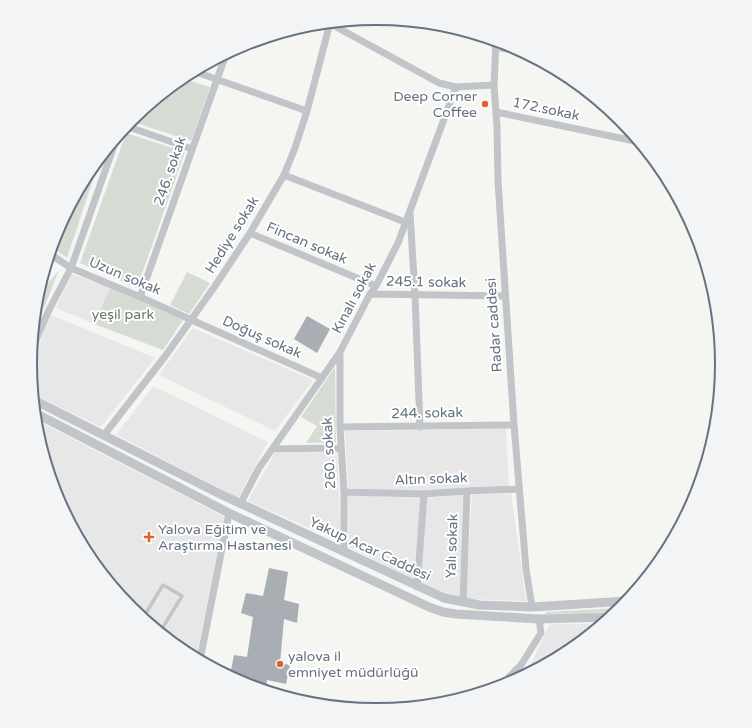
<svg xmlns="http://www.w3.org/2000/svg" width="752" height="728" font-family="'Varela Round',sans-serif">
	<rect width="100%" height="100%" fill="#f5f6f2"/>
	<path fill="#e6e7e6" d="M72,274L110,288L94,324L56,308Z
		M51,315L155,358L101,427L33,394L31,378L41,338Z
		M193,328L313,380L275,431L159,375Z
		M153,386L268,442L238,498L116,435Z
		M36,420L225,517L196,658L184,652L131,608L88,556L56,496L37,431Z
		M506,429L509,488L421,492L348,488L345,431Z
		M337,452L341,542L248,501L275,453Z
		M511,493L526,601L466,599L472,495Z
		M348,495L421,498L413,579L349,547Z
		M463,495L460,597L440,592L420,585L427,498Z
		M550,624H602L568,652L526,674Z"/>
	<path fill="#d6dcd4" d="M181,78L210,87L191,141L130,121Z
		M126,133L185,152L137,288L80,263Z
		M101,156L67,258L52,247C61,218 82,180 101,156Z
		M59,270L36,328L34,326L37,297Z
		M187,272L210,283L189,314L170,305Z
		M110,288L183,320L163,350L94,324Z
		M335,367L336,442L306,443L317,426L301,417Z
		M621,608L617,612L545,614L546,612Z"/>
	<path fill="#a8aeb4" d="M307,316L330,329L317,353L294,339Z
		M269,568L288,572L284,600L299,604L297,623L284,619L280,663L290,665L286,684L267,680L266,690L245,684L246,678L230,675L234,655L247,657L253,617L241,613L246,593L263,596Z"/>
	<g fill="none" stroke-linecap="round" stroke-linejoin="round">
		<path stroke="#c1c4c8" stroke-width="3.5" d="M143,618L163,585L182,596L160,632"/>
		<path stroke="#c1c4c8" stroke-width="7" d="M329,23L439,83L456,87L494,85
			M496,41L494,85L497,127L498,181L514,425L526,569L532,607
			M495,47L523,52
			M193,71L307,111
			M496,112L639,142
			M126,126L192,149
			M284,175L405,222
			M410,213L415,295L420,427
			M250,233L376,286
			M50,254L71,268L140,297L322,378
			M370,294L505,296
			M140,297L226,54
			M340,352V427L344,492V552
			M30,366L37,337L49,310L71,268L117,137
			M340,427L514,425
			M104,435L166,355L215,286L250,233L284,175L295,148L307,111L330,23
			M273,449L341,448
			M344,492L424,494L467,491L519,489
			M240,504L259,468L340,352L370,294L376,286L398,243L456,87
			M417,587L424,494
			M463,602L467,491
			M200,660L229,513
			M500,686L521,665L541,633L539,619"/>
		<path stroke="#c1c4c8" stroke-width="9" d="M34,400L218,493L444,598L479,605L532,607L627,601
			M35,413L229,513L429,607L443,612L456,614L539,619L611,617"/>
	</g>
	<g fill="#dd612b" stroke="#fff" stroke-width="1.5">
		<circle cx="485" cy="104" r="4"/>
		<path d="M147 531h4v4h4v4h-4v4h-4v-4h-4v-4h4z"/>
		<circle cx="280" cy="664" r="4"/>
	</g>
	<g text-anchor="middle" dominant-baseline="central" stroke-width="4" stroke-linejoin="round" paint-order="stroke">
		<g font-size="14" fill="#667382" stroke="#fff" text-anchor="start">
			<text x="477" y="96" text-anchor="end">Deep Corner<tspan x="477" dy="16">Coffee</tspan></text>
			<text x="158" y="529">Yalova Eğitim ve<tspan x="158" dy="16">Araştırma Hastanesi</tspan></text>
			<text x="288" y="656">yalova il<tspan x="288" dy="16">emniyet müdürlüğü</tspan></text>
		</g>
		<g font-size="14" fill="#667382" stroke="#fff">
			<text transform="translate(546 109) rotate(12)">172.sokak</text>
			<text transform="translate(170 171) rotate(-71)">246. sokak</text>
			<text transform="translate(232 235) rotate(-58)">Hediye sokak</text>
			<text transform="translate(307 243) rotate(23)">Fincan sokak</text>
			<text transform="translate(125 276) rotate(23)">Uzun sokak</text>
			<text transform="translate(426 282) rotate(1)">245.1 sokak</text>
			<text transform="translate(354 298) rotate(-62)">Kınalı sokak</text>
			<text transform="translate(494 325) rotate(-94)">Radar caddesi</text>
			<text transform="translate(262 337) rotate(24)">Doğuş sokak</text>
			<text transform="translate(427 413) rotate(-1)">244. sokak</text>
			<text transform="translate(329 453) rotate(-93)">260. sokak</text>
			<text transform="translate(431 479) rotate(-2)">Altın sokak</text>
			<text transform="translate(452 546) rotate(-88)">Yalı sokak</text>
			<text transform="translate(370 549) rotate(25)">Yakup Acar Caddesi</text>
		</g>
		<g font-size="14" fill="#677a64" stroke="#fff">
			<text x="123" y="314">yeşil park</text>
		</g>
	</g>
	<path d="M0 0H752V728H0ZM37 364a339 339 0 1 1 678 0a339 339 0 1 1-678 0Z" fill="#f3f4f5" fill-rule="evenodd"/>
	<path fill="none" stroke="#667382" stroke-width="2" d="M37 364a339 339 0 1 1 678 0a339 339 0 1 1-678 0Z"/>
</svg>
